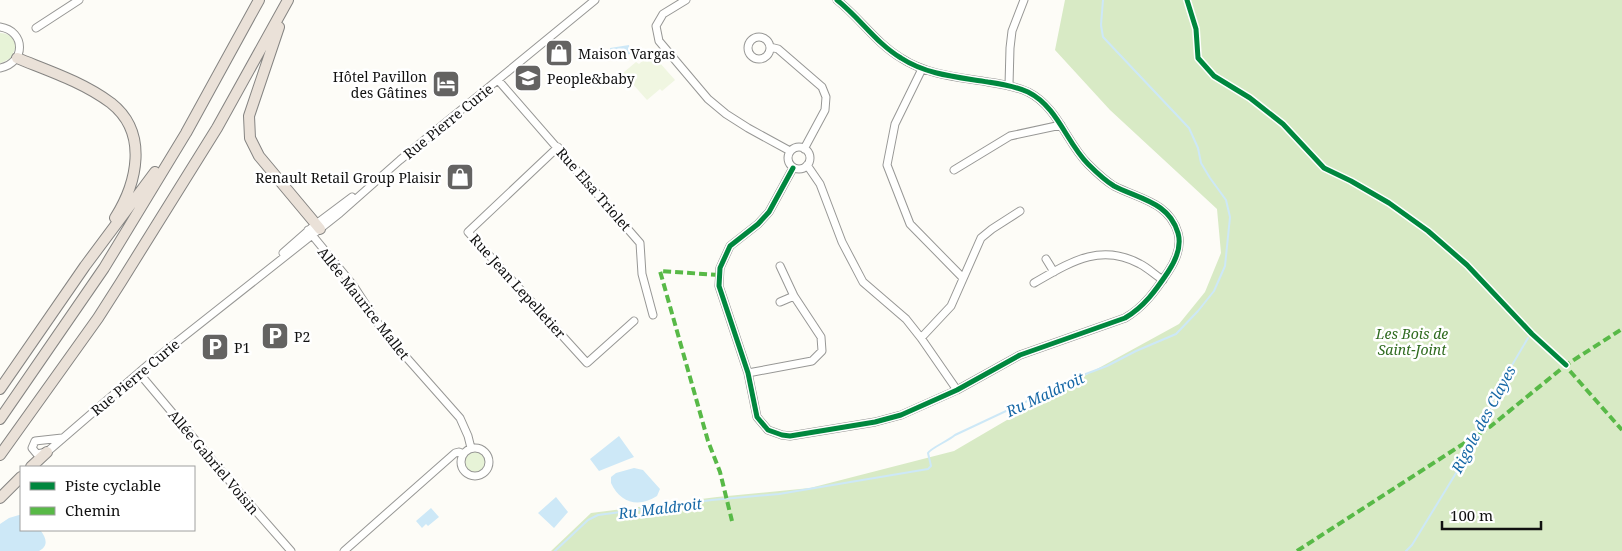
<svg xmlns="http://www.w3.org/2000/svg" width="1622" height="551" font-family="'Noto Serif',serif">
	<rect width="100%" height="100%" fill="#fdfcf7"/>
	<path fill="#e7f3d7" d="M0,33C9,33 14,38 16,47L11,58L1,63H0Z
		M464 462a11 11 0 1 1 22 0a11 11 0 1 1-22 0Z"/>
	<path fill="#d8eac5" d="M1065,0H1622V551H551L591,513L717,497L810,488L954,451L1055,392L1179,324L1205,292L1221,253L1217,209L1110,110L1055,50Z"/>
	<path fill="#f0f6e1" d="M651,53L675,80L662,91L660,89L647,100L623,73L636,62L639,64Z"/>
	<path fill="#cde8f7" d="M629,45L630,54L611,57L610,48Z
		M619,436L634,457L599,471L590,459Z
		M634,468L643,470L660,489L657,496C639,508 620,503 611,483V477L616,473Z
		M556,497L568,512L554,528L538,513Z
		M431,508L439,517L428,526L426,524L422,528L416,521Z
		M19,515H21V530L41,531C46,538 49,546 39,551H0V524L9,518Z"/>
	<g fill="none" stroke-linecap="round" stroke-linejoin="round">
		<path stroke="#cde8f7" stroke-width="2" d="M555,551L588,520L598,515L712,500L779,494L928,469L931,466L928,453C931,448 948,441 955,435L1083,375L1107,366L1136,351L1176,334L1198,311L1214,291L1225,266L1230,217L1226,200L1210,178L1201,163L1198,148L1189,128L1103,37L1101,25L1103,0
			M1406,551L1412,545L1472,447L1498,389L1528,338"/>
		<g stroke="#979795" stroke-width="9">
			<path id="minor" d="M686,0L663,14L656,26L659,41L708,99L726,114L748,128L790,151
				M0,27C26,31 26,63 0,68
				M36,28L79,0
				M748 48a11 11 0 1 1 22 0a11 11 0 1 1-22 0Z
				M770,47L778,49L822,87L826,97L825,110L804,149
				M922,69L895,124L887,165L910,224L962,277
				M498,80L640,243L642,274L653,315
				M1009,85L1010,48L1012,31L1024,0
				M558,147L468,232L587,363L634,321
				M788 158a11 11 0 1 1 22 0a11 11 0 1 1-22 0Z
				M807,165L820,184L842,242L863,282L906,319L921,338L957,390
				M793,168L769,212L758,224L730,246L720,268L719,286L748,373L757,417L768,430L782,435L790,436L875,422L901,415L957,390L1020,355L1125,318C1144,307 1156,290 1168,272C1176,260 1182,247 1178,233C1169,202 1139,199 1114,186C1104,180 1096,172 1088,164C1066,142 1058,107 1028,92C1015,86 1002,84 988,82C958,77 927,75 901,58C876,43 860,18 837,0
				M954,170L1010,136L1061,125
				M308,230L353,285L383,331L460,418L468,436L471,448
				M283,253L316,224L352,197
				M1046,259L1054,272
				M1034,283C1069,263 1100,242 1140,264C1148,268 1155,275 1163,280
				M780,302L794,296
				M921,338L951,306L981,238L992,229L1020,211
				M139,373L233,485L291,551
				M748,373L812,361L822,351L821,337L794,296L780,266
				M62,438L35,441L32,448L37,454L47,452L149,364L340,213L400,160L595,0
				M461 462a14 14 0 1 1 28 0a14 14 0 1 1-28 0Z
				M344,551L455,453L459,452L463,454"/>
		</g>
		<g stroke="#858482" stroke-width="12">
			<path id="highway" d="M279,27L249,116L250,138L259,156L320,229
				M17,58C49,71 83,82 111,103C149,133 137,183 115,218
				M0,389L85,266L155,172
				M0,419L104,268L186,133L259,0
				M0,455L98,318L121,282L217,128L288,0
				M31,467L47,452
				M0,498L21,477"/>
		</g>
		<use href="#minor" stroke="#fffffe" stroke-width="7"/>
		<use href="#highway" stroke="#eae1d8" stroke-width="10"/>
		<path stroke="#58b947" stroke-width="4" stroke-dasharray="8 4" stroke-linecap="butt" d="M719,275L660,271L708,441L720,472L732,521
			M1562,362L1622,430
			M1297,551L1491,426L1566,365L1622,329"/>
		<g stroke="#fff" stroke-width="8">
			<path id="cycleway" d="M1187,0L1196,29L1198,58L1214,76L1250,98L1283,124L1324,168L1351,181L1389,203L1428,231L1467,265L1532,334L1566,365
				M793,168L769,212L758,224L730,246L720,268L719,286L748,373L757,417L768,430L782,435L790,436L875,422L901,415L957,390L1020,355L1125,318C1144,307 1156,290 1168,272C1176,260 1182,247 1178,233C1169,202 1139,199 1114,186C1104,180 1096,172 1088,164C1066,142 1058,107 1028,92C1015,86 1002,84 988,82C958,77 927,75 901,58C876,43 860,18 837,0"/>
		</g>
		<use href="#cycleway" stroke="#00873e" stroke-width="5"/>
	</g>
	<defs>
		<g id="shop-square" transform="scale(1.4375)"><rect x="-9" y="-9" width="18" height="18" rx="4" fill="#646362" stroke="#fff"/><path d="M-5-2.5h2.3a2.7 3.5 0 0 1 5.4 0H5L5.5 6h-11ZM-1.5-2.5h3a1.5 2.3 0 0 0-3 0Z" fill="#fff"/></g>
		<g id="school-square" transform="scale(1.4375)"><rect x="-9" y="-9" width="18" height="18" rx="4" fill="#646362" stroke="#fff"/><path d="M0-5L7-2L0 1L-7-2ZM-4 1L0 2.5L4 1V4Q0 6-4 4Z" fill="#fff"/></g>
		<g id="hotel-square" transform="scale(1.4375)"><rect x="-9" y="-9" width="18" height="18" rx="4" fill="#646362" stroke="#fff"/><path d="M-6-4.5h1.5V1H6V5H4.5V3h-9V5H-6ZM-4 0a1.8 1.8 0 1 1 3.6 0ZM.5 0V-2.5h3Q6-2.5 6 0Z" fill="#fff"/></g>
		<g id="parking-square" transform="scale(1.4375)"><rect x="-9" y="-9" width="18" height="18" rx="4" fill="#646362" stroke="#fff"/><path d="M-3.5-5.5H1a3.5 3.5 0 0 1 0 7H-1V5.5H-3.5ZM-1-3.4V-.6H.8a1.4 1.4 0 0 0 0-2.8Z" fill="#fff"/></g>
	</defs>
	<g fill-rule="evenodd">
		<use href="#shop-square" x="559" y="53"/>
		<use href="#school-square" x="528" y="78"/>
		<use href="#hotel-square" x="446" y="84"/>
		<use href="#shop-square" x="460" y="177"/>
		<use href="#parking-square" x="275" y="336"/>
		<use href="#parking-square" x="215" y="347"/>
	</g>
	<g text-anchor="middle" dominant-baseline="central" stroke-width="5" stroke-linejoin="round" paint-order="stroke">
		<g font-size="14" fill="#111" stroke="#fff" text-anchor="start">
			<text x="578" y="53">Maison Vargas</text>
			<text x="427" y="76" text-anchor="end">Hôtel Pavillon<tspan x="427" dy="16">des Gâtines</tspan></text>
			<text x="547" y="78">People&amp;baby</text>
			<text x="441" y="177" text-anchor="end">Renault Retail Group Plaisir</text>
			<text x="294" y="336">P2</text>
			<text x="234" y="347">P1</text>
		</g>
		<g font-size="14" fill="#111" stroke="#fff">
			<text transform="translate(448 121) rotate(-39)">Rue Pierre Curie</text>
			<text transform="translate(594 189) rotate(49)">Rue Elsa Triolet</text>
			<text transform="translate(518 286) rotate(48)">Rue Jean Lepelletier</text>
			<text transform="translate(364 303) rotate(52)">Allée Maurice Mallet</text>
			<text transform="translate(135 377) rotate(-40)">Rue Pierre Curie</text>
			<text transform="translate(214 462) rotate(50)">Allée Gabriel Voisin</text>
		</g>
		<g font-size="14" font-style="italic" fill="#2f6b1f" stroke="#fff">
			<text x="1412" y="333">Les Bois de<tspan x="1412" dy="16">Saint-Joint</tspan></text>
		</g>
		<g font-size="15" font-style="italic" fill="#1768a6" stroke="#fff">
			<text transform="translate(1045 394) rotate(-25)">Ru Maldroit</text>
			<text transform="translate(1483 419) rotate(-62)">Rigole des Clayes</text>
			<text transform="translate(660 508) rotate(-7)">Ru Maldroit</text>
		</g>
	</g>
	<rect x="20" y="466" width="175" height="65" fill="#ffffff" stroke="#a0a0a0"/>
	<rect x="30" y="482" width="25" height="8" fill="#00873e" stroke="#a0a0a0"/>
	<text x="65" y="491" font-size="15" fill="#111111">Piste cyclable</text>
	<rect x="30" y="507" width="25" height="8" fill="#58b947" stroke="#a0a0a0"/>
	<text x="65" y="516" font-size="15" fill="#111111">Chemin</text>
	<path d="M1442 521v8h99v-8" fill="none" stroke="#111111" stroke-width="2.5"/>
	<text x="1450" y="521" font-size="15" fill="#111111" stroke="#ffffff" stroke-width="4" paint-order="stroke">100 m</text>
</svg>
